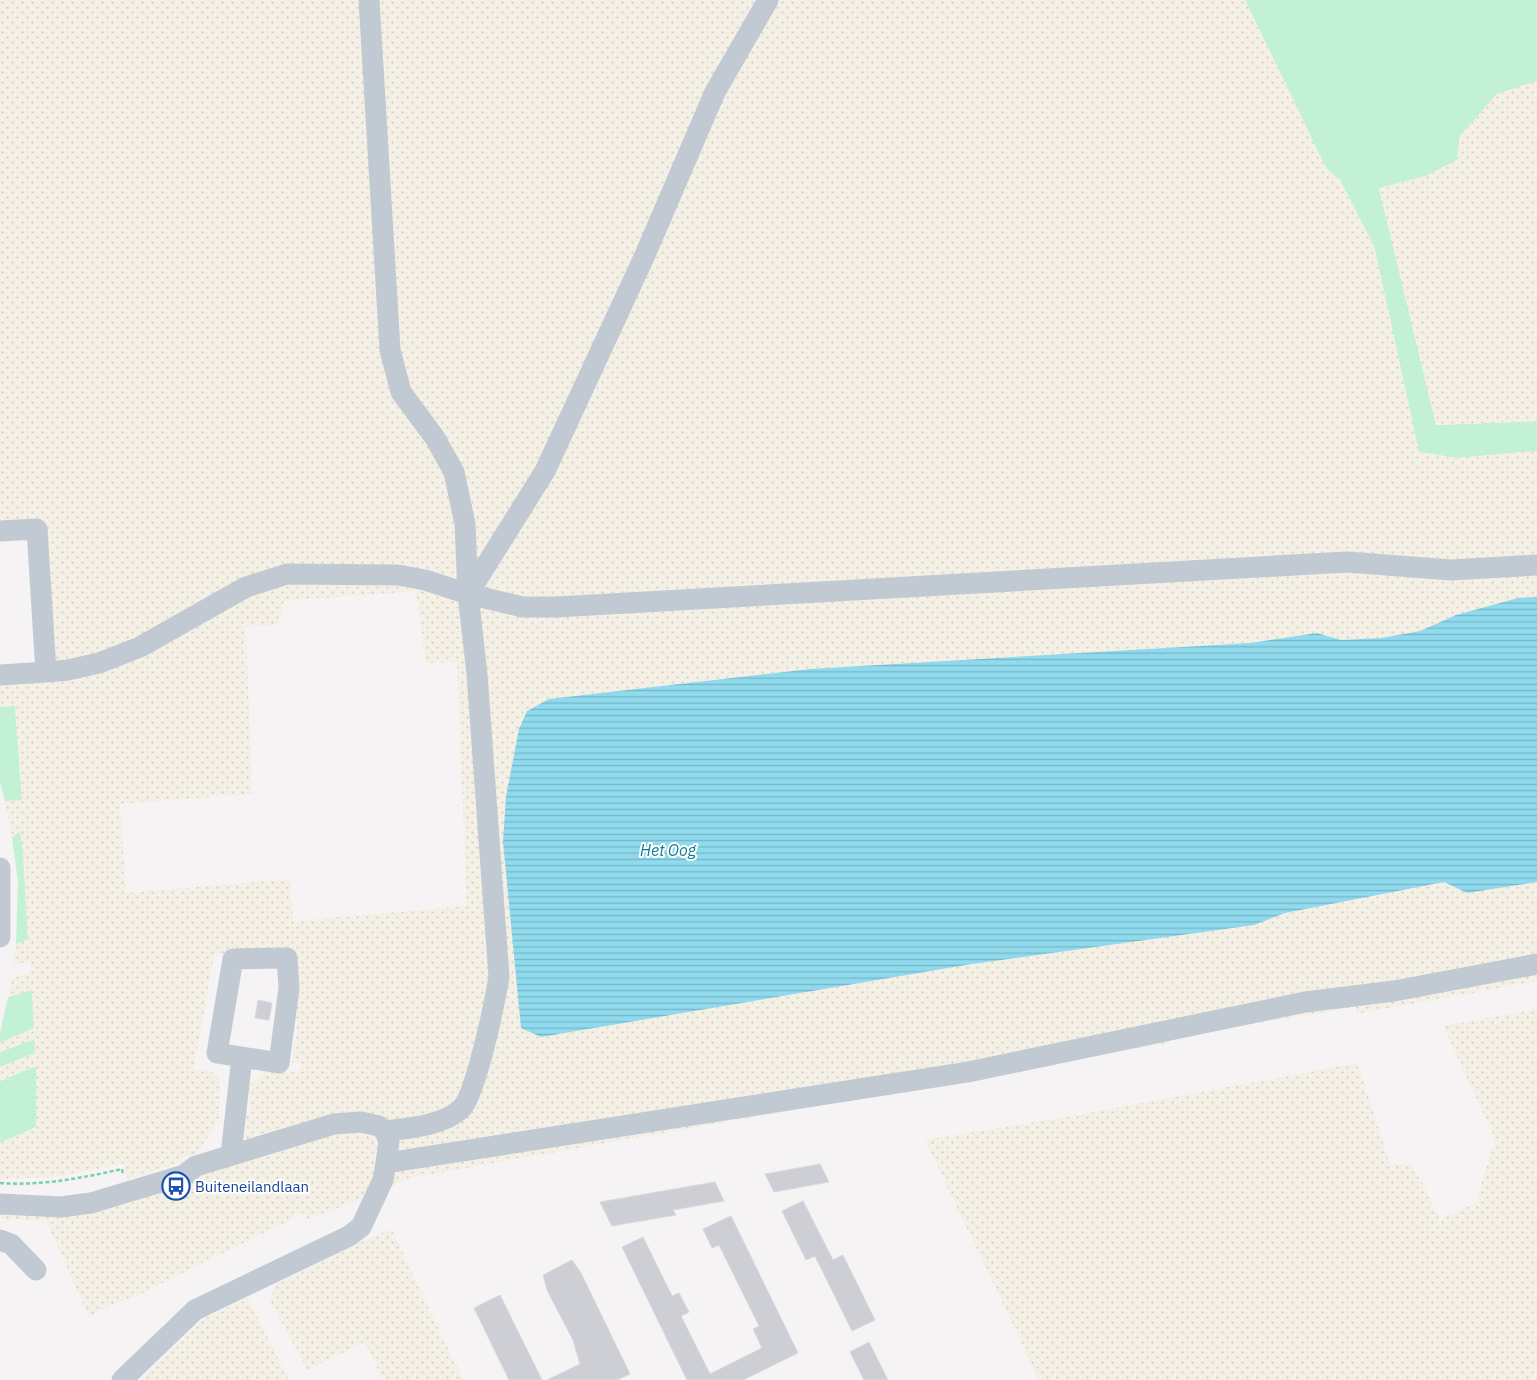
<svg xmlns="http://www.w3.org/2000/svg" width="1537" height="1380" font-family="'IBM Plex Sans',sans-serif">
	<defs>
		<pattern id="sand-dots" width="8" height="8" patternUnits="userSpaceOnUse" patternTransform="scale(1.25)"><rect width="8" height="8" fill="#f5f0e5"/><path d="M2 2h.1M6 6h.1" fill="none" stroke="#d4d0c7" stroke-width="1.8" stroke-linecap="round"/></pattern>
		<pattern id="water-rules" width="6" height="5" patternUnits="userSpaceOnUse" patternTransform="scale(1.25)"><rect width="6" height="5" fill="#90daee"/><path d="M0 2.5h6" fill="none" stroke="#78b4c4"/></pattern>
	</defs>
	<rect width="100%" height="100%" fill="#f5f3f3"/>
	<path fill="#c3f1d5" d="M1245,0H1537V81L1497,94L1460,136L1457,160L1426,176L1380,188L1436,425L1537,421V451L1457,458L1419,452L1374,246L1340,180L1326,168Z
		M15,705L22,801H5L0,782V707Z
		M20,831L23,850L28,940L16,944L18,882L12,837Z
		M32,990L34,1028L0,1043V1033L8,997Z
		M35,1039L36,1053L0,1067V1052Z
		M36,1066V1127L0,1143V1081Z"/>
	<path fill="url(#sand-dots)" fill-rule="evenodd" d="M0,0H1245L1326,168L1340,180L1374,246L1419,452L1457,458L1537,451V597L1518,598L1456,615L1420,631L1381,638L1341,640L1317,633L1250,643L810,669L549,699L527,711L519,730L506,796L542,1037L972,964L1254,925L1285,913L1444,882L1467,893L1537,882V981L1357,1014L1355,1007L1171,1038L1169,1043L410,1178L308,1220L304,1213L134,1297L117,1302L89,1317L46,1221L0,1219V1211L118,1199L120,1206L185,1185L247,1143L245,1134L248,1133L244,1113H249V1086L266,1071L300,1072L301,1062L292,1063L297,1027L293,949L214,954L194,1069L210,1070L220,1081L219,1120L197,1154L181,1158L183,1162L128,1179L123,1164L53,1177L0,1179V1143L36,1127V1066L0,1081V1067L35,1053L34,1039L0,1052V1043L34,1028L32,990L8,997L11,979L32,971L30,960L13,966L16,944L28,939L23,850L20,831L12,837L5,801L22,800L15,706L0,707V684L56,680L46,524L0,527ZM416,591L426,663L457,662L467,906L293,921L290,879L126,893L120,804L252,794L246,627L278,625L284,601Z
		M1537,81V421L1436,425L1379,189L1426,176L1457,160L1460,136L1497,94Z
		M1537,1009V1380H1039L925,1140L1089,1113L1357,1063L1390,1164H1411L1423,1184L1440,1220L1480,1201L1478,1195L1495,1139L1443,1026Z
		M392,1230L463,1380H383L365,1342L307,1370L270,1301L276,1284L378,1234Z
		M248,1298L289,1380H140L205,1318Z"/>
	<path fill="url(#water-rules)" d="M1537,597V882L1467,893L1444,882L1285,913L1254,925L972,964L541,1037L521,1028L503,842L506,796L519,729L527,711L549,699L810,669L1250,643L1317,633L1341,640L1381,638L1420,631L1456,615L1518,598Z"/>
	<path fill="#cdcfd5" stroke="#d7d9de" d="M258,1000L272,1003L269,1020L255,1018Z
		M820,1164L829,1182L774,1192L765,1174Z
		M715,1182L724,1201L673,1210L676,1215L612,1226L600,1202Z
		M803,1201L833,1260L843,1255L875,1320L852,1331L815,1256L806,1260L782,1211Z
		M731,1216L798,1353L743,1380H687L622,1247L643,1237L672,1296L679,1293L689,1312L681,1316L710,1374L762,1348L753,1329L759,1326L719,1245L712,1248L703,1229Z
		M572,1260L581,1273L630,1374L617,1380H547L580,1364L573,1340L547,1290L543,1275Z
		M500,1295L542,1380H509L474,1308Z
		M869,1342L888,1380H864L850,1352Z"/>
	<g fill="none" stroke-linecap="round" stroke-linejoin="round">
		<path stroke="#7ad0a6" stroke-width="2.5" stroke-dasharray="4 2.5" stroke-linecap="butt" d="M0,1183C41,1186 82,1178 122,1169L123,1175"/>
		<path stroke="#c1cad2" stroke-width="21" d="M369,0L390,350L401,392L435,438L454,472L465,524L468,594L477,674L499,977C495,1001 476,1095 461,1109C442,1126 409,1128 385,1131
			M0,531L37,529L46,672L0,675
			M468,594L545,471L645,255L715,92L768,0
			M46,672L68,670L99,663L140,647L246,587L287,574L398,575L425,580L468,594L523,607H556L1347,562L1451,570L1537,565
			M0,868V937
			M287,958L289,988L279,1063L217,1053L233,959Z
			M231,1155L242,1057
			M0,1204L61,1207L91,1203L184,1175L196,1166L334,1124L361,1122L379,1126L385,1131L389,1142L386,1163
			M0,1240L11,1244L36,1270
			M122,1380L195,1310L349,1236L361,1227L383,1180L386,1163L968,1072L1305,1002L1394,991L1537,964"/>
	</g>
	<defs>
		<g id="bus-ring" transform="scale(1.4375)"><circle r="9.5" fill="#fff" stroke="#1a4fb4" stroke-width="1.5"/><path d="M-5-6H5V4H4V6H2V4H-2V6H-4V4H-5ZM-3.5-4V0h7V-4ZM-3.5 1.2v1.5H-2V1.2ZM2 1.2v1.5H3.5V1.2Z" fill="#1a4fb4"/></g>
	</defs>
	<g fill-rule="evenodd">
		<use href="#bus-ring" x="176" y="1186"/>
	</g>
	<g text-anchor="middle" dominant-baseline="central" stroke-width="4" stroke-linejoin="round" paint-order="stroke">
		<g font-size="15" fill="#164399" stroke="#fff" text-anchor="start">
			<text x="195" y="1186">Buiteneilandlaan</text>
		</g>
		<g font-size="16" font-style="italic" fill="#0c7c9b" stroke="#fff">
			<text x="668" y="850">Het Oog</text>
		</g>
	</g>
</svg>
